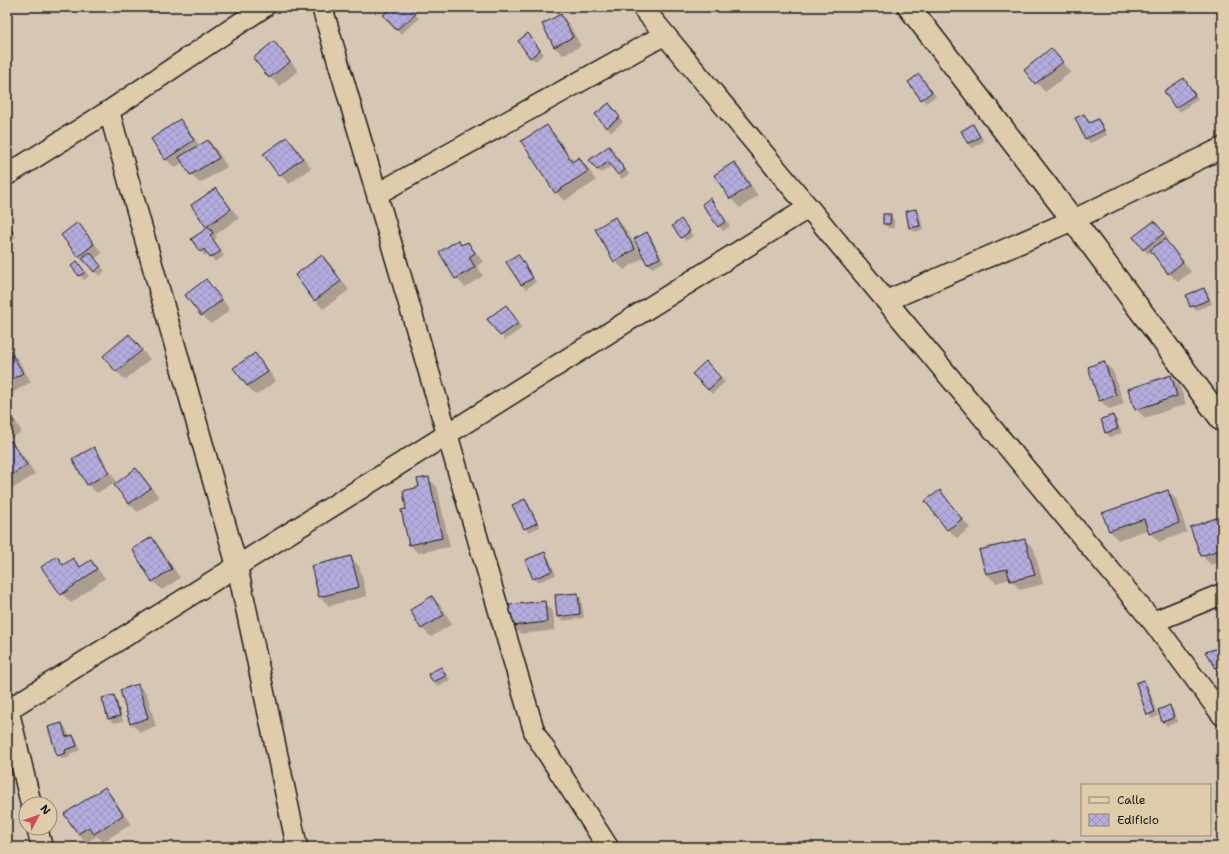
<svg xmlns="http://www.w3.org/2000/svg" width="1229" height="854" font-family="'Shantell Sans',sans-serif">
	<defs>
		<pattern id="building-cross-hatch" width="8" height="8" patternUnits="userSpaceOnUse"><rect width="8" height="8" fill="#b4acdd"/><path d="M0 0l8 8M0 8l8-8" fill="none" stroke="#9a93bd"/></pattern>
	</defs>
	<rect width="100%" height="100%" fill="#d6c6b4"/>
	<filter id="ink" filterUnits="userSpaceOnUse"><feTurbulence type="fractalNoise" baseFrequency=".025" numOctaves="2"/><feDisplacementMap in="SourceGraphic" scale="8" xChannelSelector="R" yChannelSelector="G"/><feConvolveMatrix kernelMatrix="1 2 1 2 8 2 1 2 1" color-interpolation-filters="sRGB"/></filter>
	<g filter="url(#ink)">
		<path fill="#0003" d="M394,7H410L419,19L401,34L384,15Z
			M561,15L569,24L581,46L563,55L554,47Z
			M532,39L544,54L535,61L531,57Z
			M274,43L283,51L298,71L279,86L270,77L255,58Z
			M1051,49L1071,72L1045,92L1025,70Z
			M1184,79L1198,99L1180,112L1165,92Z
			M923,80L936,96L926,103L910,83Z
			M613,109L623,122L611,132L596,115Z
			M1084,115L1091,124L1098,120L1102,124L1107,135L1090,143L1086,139Z
			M180,120L188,129L200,146L208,141L217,150L227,167L200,183L191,175L183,162L175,168L166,159Z
			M547,126L556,135L574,162L579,159L588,168L596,181L564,201L556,192Z
			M973,126L977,130L984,141L973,148L969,144L962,132Z
			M287,138L296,147L311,168L289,184L280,175Z
			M613,152L629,174L622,179L612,166L601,173L597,169Z
			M734,163L743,172L758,196L740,208L731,199L715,175Z
			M216,189L224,198L239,218L215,235L217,237L214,240L224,256L215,262L208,253L205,256L193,240L209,228L207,226Z
			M710,200L730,226L723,231L703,204Z
			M916,210L920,214L923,230L915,232L910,228L907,212Z
			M890,215L894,220V228H888L884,224Z
			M615,218L624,227L643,258L624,270L615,261Z
			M7,221L16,237L7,242Z
			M77,223L86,232L102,253L95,259L105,271L99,276L88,264L87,265L78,256Z
			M685,225L693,236L686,241L682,237Z
			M1158,226L1168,238L1165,240L1174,249L1191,272L1178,282L1169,273L1152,250L1148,254L1134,237Z
			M647,233L651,237L664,262L652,268L648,264L635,239Z
			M458,242L463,246L467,243L476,252L483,262L477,266L483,276L465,287L456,278Z
			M518,255L522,260L536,282L526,289L522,285Z
			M322,256L331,265L349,290L323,309L315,300Z
			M72,266L81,267L89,276L84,280Z
			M206,281L215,290L230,310L211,324L202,315L187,295Z
			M1204,289L1208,293L1212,304L1196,310L1191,306Z
			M506,307L522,328L505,340L489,319Z
			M129,336L150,359L125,380L116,371Z
			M7,350H8L17,358L31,382L7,396Z
			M255,354L263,363L276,381L256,395L247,386L235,368Z
			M1104,362L1113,371L1124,404L1109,409L1100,400Z
			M706,363L725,382L712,394L694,374Z
			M1170,376L1179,385L1186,404L1145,418L1136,409Z
			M7,407L22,432L7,440Z
			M1113,416L1117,420L1122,433L1110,437L1106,433Z
			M11,443L20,451L35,474L14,488L7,481V445Z
			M94,448L102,457L117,483L136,470L145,479L159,497L138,512L129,504L114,483L97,493L88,485L73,459Z
			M428,478L437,487L450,547L418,553L410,545L408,510L420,488Z
			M939,491L948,500L970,528L957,538L948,529L927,501Z
			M1168,491L1177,500L1187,532L1159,542L1150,533L1149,529L1118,540L1110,531Z
			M525,500L529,504L540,527L529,532L525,528Z
			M1222,517V561L1211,565L1202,556Z
			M151,538L160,547L180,578L162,590L153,581Z
			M1025,540L1034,549L1043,584L1020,590L1010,579L996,583L987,574Z
			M545,554L549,558L556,575L538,582L533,578Z
			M57,557L65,565L73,559L82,568L91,561L105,578L71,603L62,594Z
			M350,558L359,566L367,596L329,606L320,597L313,567Z
			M577,594L581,598L584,618L562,621L558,616Z
			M432,597L441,606L452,624L431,637L422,628Z
			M544,603L553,611L555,630L521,634L512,626Z
			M441,668L445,672L450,680L438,686L434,682L430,674Z
			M1144,681L1148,686L1158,716L1152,719L1148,714Z
			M138,685L147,694L156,727L140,732L131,723Z
			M113,696L117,701L123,721L114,723L109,719L104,699Z
			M1169,706L1174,711L1178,722L1167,726L1163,721Z
			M62,724L66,728L69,737L73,736L77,740L80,750L69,754L70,757L63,759L58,755Z
			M105,789L113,797L131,824L103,842L97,836L87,842L78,834Z"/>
		<path fill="url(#building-cross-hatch)" stroke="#1c1c1c" d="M392,7H410L416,14L396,30L383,15Z
			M561,14L573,37L554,47L542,24Z
			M528,33L540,50L530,58L518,41Z
			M274,41L290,62L269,78L253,58Z
			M1051,48L1063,62L1035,84L1024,70Z
			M919,74L932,92L921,100L908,82Z
			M1184,78L1195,95L1175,108L1164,91Z
			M609,103L620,117L606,128L595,114Z
			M1084,114L1089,123L1098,119L1104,130L1085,139L1075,118Z
			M180,119L194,140L165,160L151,139Z
			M973,124L980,137L968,144L961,131Z
			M547,125L572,162L579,157L588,171L555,193L521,141Z
			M287,137L303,158L279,176L263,154Z
			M208,140L219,158L190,175L179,157Z
			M609,146L625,170L618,175L608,162L597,170L589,160Z
			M734,162L750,186L730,199L714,175Z
			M216,188L231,209L206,227L191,205Z
			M710,198L726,221L718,227L702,204Z
			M916,209L920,226L909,228L906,211Z
			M883,214H891L890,224H883Z
			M615,217L635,249L614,262L595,229Z
			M681,219L690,231L681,238L672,226Z
			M1154,221L1164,233L1143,250L1133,237Z
			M78,222L94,244L78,257L61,235Z
			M7,223L13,233L7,236Z
			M209,227L213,233L210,235L221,251L210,258L204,249L200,252L191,239Z
			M647,232L660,258L647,264L634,239Z
			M1165,239L1183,262L1168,274L1150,250Z
			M458,240L461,245L468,242L475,253L469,257L475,267L455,279L439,252Z
			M90,252L101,266L94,272L82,258Z
			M518,254L533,278L521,285L506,262Z
			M322,255L341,281L314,301L295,275Z
			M77,261L85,272L79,276L71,266Z
			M206,279L222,300L201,316L185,295Z
			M1204,288L1209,300L1190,307L1186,295Z
			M506,305L519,323L500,336L487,319Z
			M129,334L142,350L116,372L103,356Z
			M8,348L23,373L7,382V349Z
			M255,353L268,372L247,386L233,368Z
			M706,361L721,378L708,390L692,374Z
			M1104,361L1116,395L1099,401L1088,367Z
			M1171,375L1177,396L1135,410L1128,389Z
			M7,410L14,422L7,427Z
			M1113,415L1118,429L1105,433L1101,419Z
			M11,441L27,465L7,478V444Z
			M94,447L109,473L87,485L72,459Z
			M136,468L151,488L129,504L114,485Z
			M429,477L442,538L409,545L401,510L406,509L403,491L419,487L417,479Z
			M940,490L962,519L947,530L925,501Z
			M1168,490L1179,523L1149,534L1144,519L1109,531L1102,513Z
			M525,499L537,523L524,529L512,505Z
			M1222,516V549L1201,556L1190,527Z
			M152,537L172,569L152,582L132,549Z
			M1025,539L1035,575L1010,581L1007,569L986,574L979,550Z
			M545,552L552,571L533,579L525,560Z
			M57,556L63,565L73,558L80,567L91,560L97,569L61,595L41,567Z
			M351,556L359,587L319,597L311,566Z
			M578,593L580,614L557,617L555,595Z
			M432,596L444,615L421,629L410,610Z
			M545,601L547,622L511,626L509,605Z
			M1222,647V677L1205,652Z
			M441,667L446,676L433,682L428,674Z
			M1144,680L1155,712L1147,715L1136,683Z
			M138,684L148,718L130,724L120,690Z
			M114,695L120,716L108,719L102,698Z
			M1170,705L1174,718L1162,722L1158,710Z
			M62,723L66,737L73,735L77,746L65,750L66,753L57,756L48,727Z
			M105,787L123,815L94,834L89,827L78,834L64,814Z"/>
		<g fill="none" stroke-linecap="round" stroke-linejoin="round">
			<g stroke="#1c1c1c" stroke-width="23">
				<path id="street" d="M322,7L535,734L608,847
					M642,7L1153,622L1222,715
					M109,111L237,566L297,847
					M7,175L109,111L264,7
					M377,194L664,35
					M886,301L1073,220L1222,148
					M1153,622L1222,594
					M7,704L31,804
					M9,709L808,208
					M37,828L42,847"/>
			</g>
			<g stroke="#1c1c1c" stroke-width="25">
				<path id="secondary" d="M909,7L1073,220L1222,420"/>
			</g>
			<use href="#street" stroke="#deccaa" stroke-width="20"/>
			<use href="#secondary" stroke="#deccaa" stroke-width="22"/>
		</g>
	</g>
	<rect width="1229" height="854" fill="none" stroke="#deccaa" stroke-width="24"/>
	<rect x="12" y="12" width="1205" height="830" fill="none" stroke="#1c1c1c" stroke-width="1.5" filter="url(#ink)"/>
	<rect x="1081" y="784" width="130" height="52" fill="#deccaa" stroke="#908671"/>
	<rect x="1089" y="797" width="20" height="6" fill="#deccaa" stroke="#908671"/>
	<text x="1117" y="804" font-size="12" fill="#1c1c1c">Calle</text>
	<rect x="1089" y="814" width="20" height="12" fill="url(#building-cross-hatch)" stroke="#908671"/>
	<text x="1117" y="824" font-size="12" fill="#1c1c1c">Edificio</text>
	<g transform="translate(38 816) rotate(49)"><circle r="19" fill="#deccaa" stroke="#908671"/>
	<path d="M0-3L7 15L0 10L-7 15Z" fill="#d1495b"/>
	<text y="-6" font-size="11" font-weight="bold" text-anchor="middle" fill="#1c1c1c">N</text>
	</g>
</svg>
